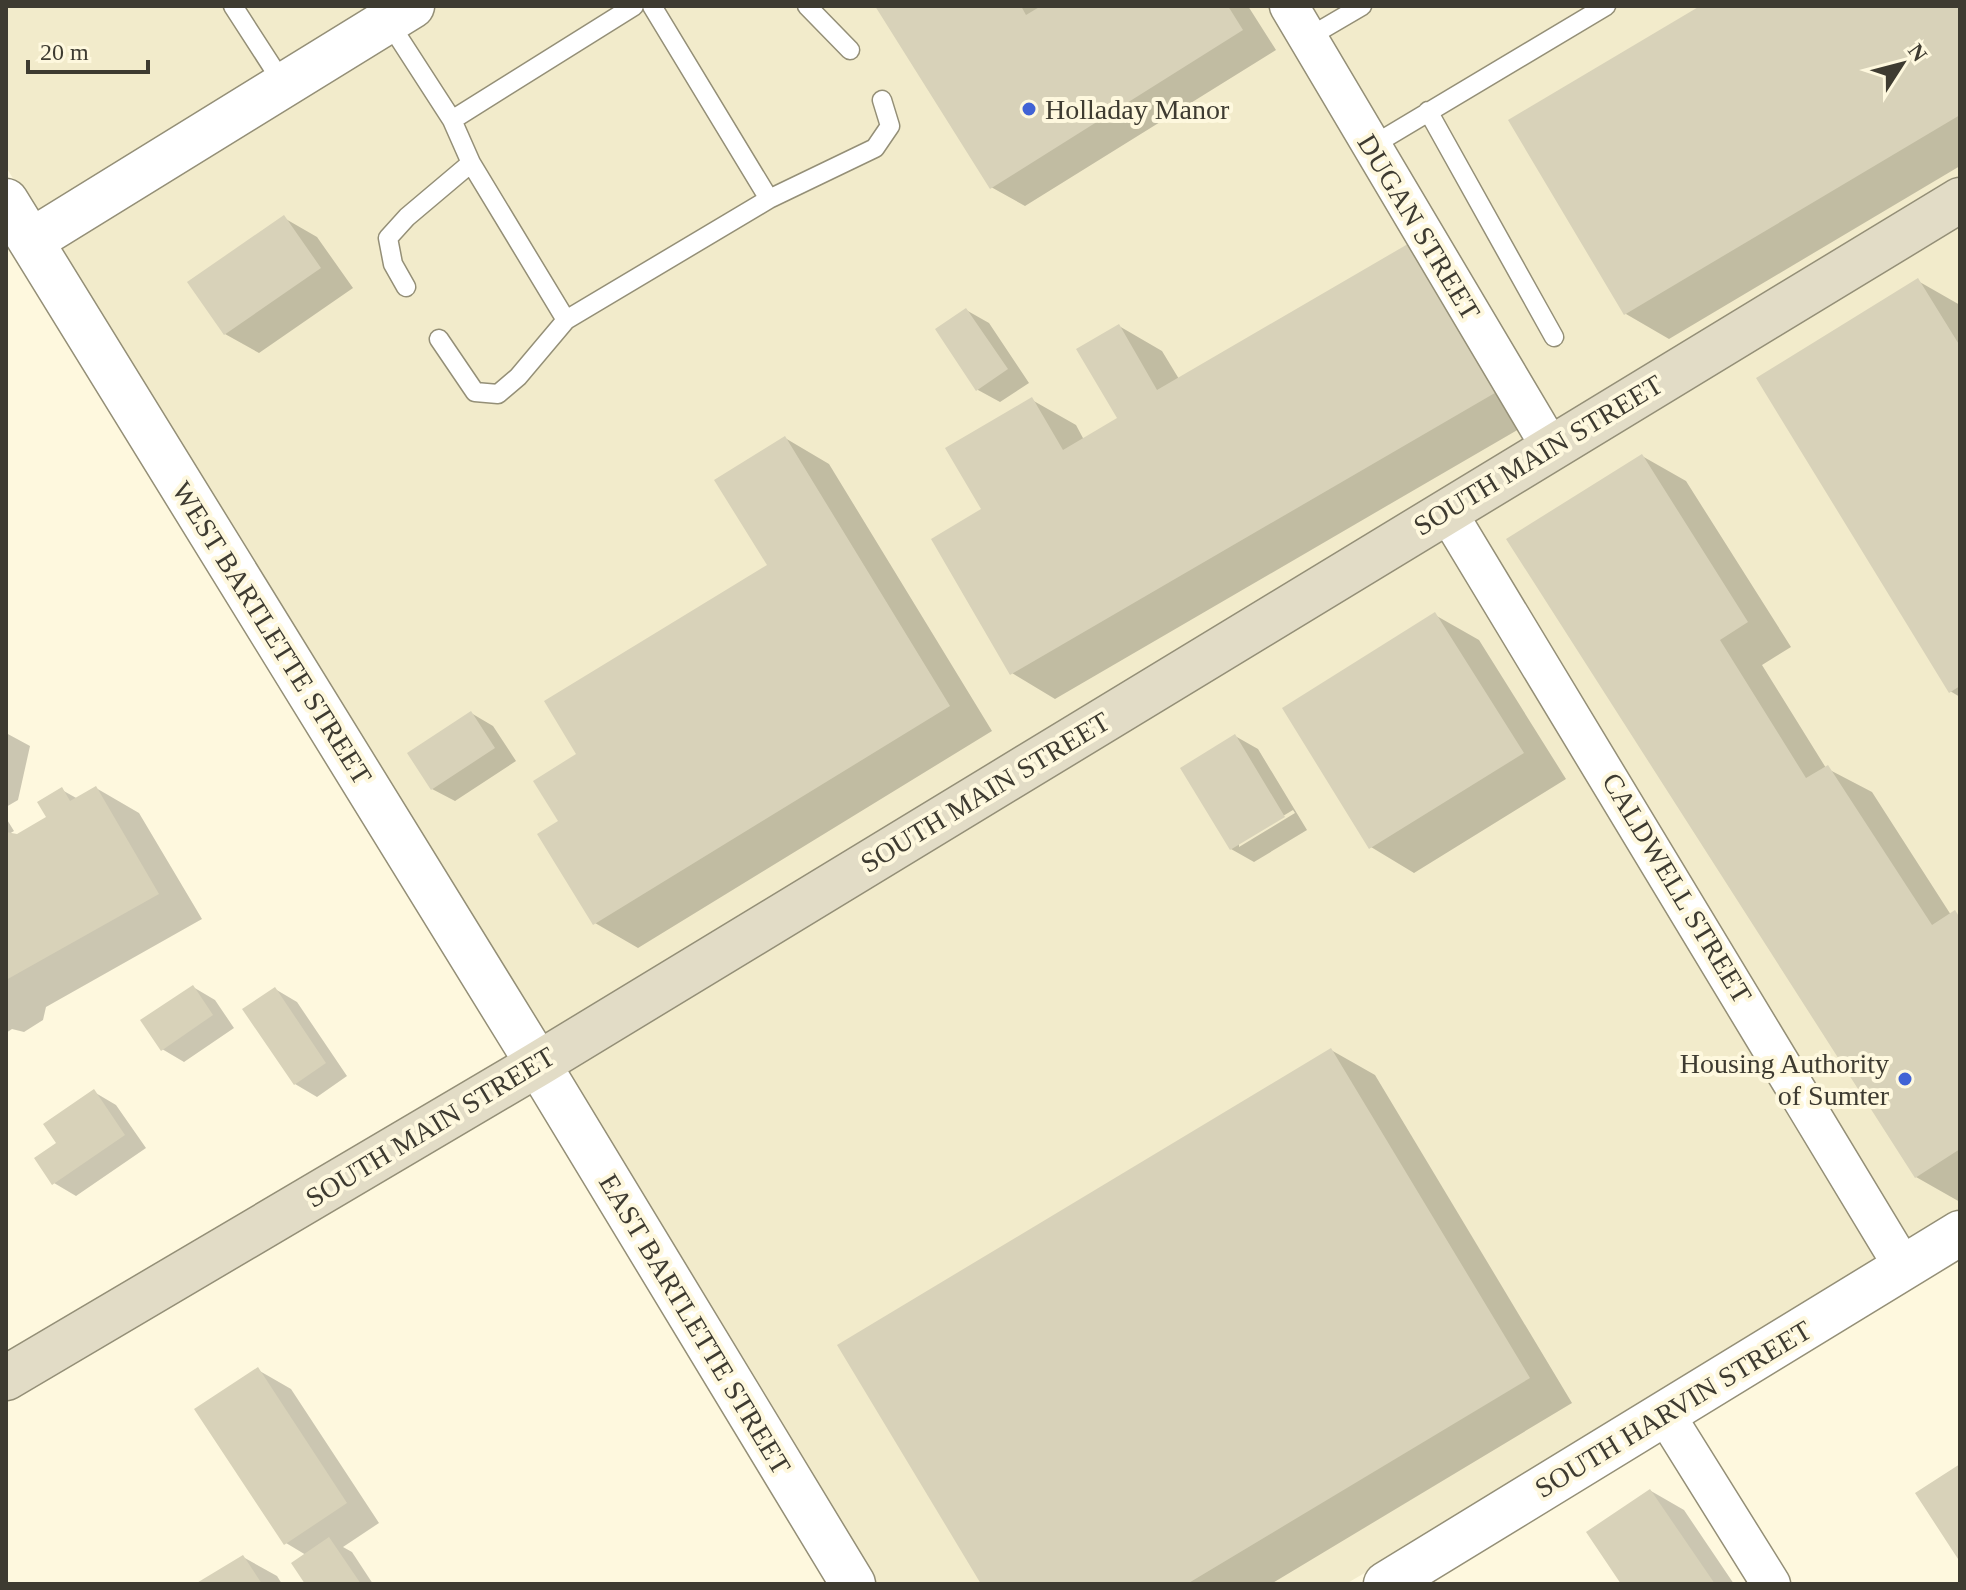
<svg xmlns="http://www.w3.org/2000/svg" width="1966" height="1590" font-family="Georgia,serif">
	<rect width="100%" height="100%" fill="#fef8de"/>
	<path fill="#f2ebcb" d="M6,6H1960V1218L1346,1584H877L6,167Z"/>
	<path fill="#0003" fill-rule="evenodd" d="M878,6H1248L1276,50L1025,206L991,187Z
		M1704,6H1960V166L1669,339L1626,314Z
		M284,218L317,237L353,288L259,353L225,334Z
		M1413,243L1543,415L1055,699L1012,673L984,510L1032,400L1076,425L1084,440L1120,419L1119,326L1162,351L1179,379Z
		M1918,281L1960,305V697L1950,691Z
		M966,310L989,323L1029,383L1000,402L978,390Z
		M785,438L829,464L992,731L638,948L595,923L561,822L579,755L769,566Z
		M1642,456L1686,481L1791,647L1762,665L1826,768L1872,792L1951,915H1960V1202L1916,1177Z
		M1435,615L1479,640L1566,779L1414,873L1371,847Z
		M471,713L493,726L516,761L455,801L432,789Z
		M6,733L30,746L18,800L6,807Z
		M1235,736L1258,749L1307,830L1254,862L1231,849ZM1293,810L1295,813L1239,847V842Z
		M96,788L139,813L202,919L46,1007L43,1020L24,1032L12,1029L6,1033V818L14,831L9,834L18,836L49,818L62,790L78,799Z
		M193,987L215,1000L234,1028L184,1062L162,1049Z
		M275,989L297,1002L347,1076L317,1097L295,1084Z
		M1331,1050L1375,1075L1572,1403L1271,1584H983Z
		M94,1092L116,1105L146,1148L76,1196L54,1183L59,1143Z
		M258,1370L291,1389L379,1523L343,1547L352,1552L373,1584H307L306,1555L286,1543Z
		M1651,1491L1684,1510L1734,1584H1624Z
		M243,1557L277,1576L282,1584H199Z"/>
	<path fill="#d8d2b9" d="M875,6H1021L1026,15L1041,6H1228L1243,30L990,189Z
		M1700,6H1960V115L1624,315L1508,120Z
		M284,215L321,268L224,335L187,282Z
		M1413,241L1500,390L1010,675L931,539L981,509L945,448L1032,397L1063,450L1117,418L1076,349L1119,324L1157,390Z
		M1918,278L1960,346V686L1949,693L1756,378Z
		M966,308L1008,369L976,391L935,329Z
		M785,436L950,706L593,925L537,834L558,821L533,781L576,754L544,701L767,565L714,480Z
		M1642,454L1748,622L1720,640L1806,778L1828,765L1932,925L1955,910L1960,918V1149L1915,1178L1506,539Z
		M1435,612L1524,753L1369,849L1282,708Z
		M471,711L495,748L431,790L407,753Z
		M1235,734L1285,817L1230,850L1180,768Z
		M96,786L159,894L6,980V832L17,834L46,817L37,802L62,787L70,801Z
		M193,985L213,1015L161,1051L140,1020Z
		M275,987L326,1063L294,1085L242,1009Z
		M1331,1048L1530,1378L1187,1584H981L837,1345Z
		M94,1089L125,1135L52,1185L34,1158L56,1143L43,1124Z
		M258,1367L347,1503L284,1545L194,1409Z
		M1960,1464V1562L1915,1493Z
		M1650,1489L1715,1584H1621L1586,1532Z
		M329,1537L361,1584H305L291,1563Z
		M243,1555L262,1584H195Z"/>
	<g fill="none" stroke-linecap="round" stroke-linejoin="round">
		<g stroke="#948f77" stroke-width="21">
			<path id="service" d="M233,6L284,85
				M652,6L769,199
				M807,6L850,50
				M388,21L452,120L634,6
				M1309,37L1362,6
				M1428,111L1554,337
				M452,120L471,163L566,320L769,199L875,148L890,126L882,100
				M1370,147L1606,6
				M406,287L393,264L388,238L407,217L471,163
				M439,339L475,392L498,394L518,377L566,320"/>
		</g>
		<g stroke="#948f77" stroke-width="41">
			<path id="minor" d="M1289,6L1551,448
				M1446,510L1904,1268
				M1665,1414L1771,1584"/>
		</g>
		<g stroke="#948f77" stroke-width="47">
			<path id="tertiary" d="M6,201L538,1064L853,1584
				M31,241L412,6
				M1386,1584L1960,1233"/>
		</g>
		<g stroke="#948f77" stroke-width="47">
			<path id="secondary" d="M6,1378L538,1064L1960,200"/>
		</g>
		<use href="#service" stroke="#fff" stroke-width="18"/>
		<use href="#minor" stroke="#fff" stroke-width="38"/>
		<use href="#tertiary" stroke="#fff" stroke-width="44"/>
		<use href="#secondary" stroke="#e2dcc6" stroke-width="44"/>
	</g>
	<g fill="#4163d5" stroke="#fef8de" stroke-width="3">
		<circle cx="1029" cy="109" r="8"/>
		<circle cx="1905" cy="1079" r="8"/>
	</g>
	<g text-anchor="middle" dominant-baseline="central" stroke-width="8" stroke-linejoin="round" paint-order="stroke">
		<g font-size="28" fill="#3e3b31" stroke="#fef8de" text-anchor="start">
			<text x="1045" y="109">Holladay Manor</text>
			<text x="1889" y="1063" text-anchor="end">Housing Authority<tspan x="1889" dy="32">of Sumter</tspan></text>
		</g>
		<g font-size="28" fill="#3e3b31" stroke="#fef8de">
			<text transform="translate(1419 227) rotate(59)">DUGAN STREET</text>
			<text transform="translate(1538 455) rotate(-31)">SOUTH MAIN STREET</text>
			<text transform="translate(272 633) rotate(58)">WEST BARTLETTE STREET</text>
			<text transform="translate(985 792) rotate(-31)">SOUTH MAIN STREET</text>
			<text transform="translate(1677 888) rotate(59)">CALDWELL STREET</text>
			<text transform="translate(430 1127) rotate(-31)">SOUTH MAIN STREET</text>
			<text transform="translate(695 1324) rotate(59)">EAST BARTLETTE STREET</text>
			<text transform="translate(1673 1409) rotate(-31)">SOUTH HARVIN STREET</text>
		</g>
	</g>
	<rect width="1966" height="1590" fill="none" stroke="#3e3b31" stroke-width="16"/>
	<g transform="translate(1902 64) rotate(54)" stroke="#fef8de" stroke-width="6" paint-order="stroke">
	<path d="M0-6L14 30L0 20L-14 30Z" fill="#3e3b31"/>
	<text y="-12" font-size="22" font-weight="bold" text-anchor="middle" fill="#3e3b31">N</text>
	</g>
	<path d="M28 60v12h120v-12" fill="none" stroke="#3e3b31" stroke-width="4"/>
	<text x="40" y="60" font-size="24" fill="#3e3b31" stroke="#fef8de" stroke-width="6" paint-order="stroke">20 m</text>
</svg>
